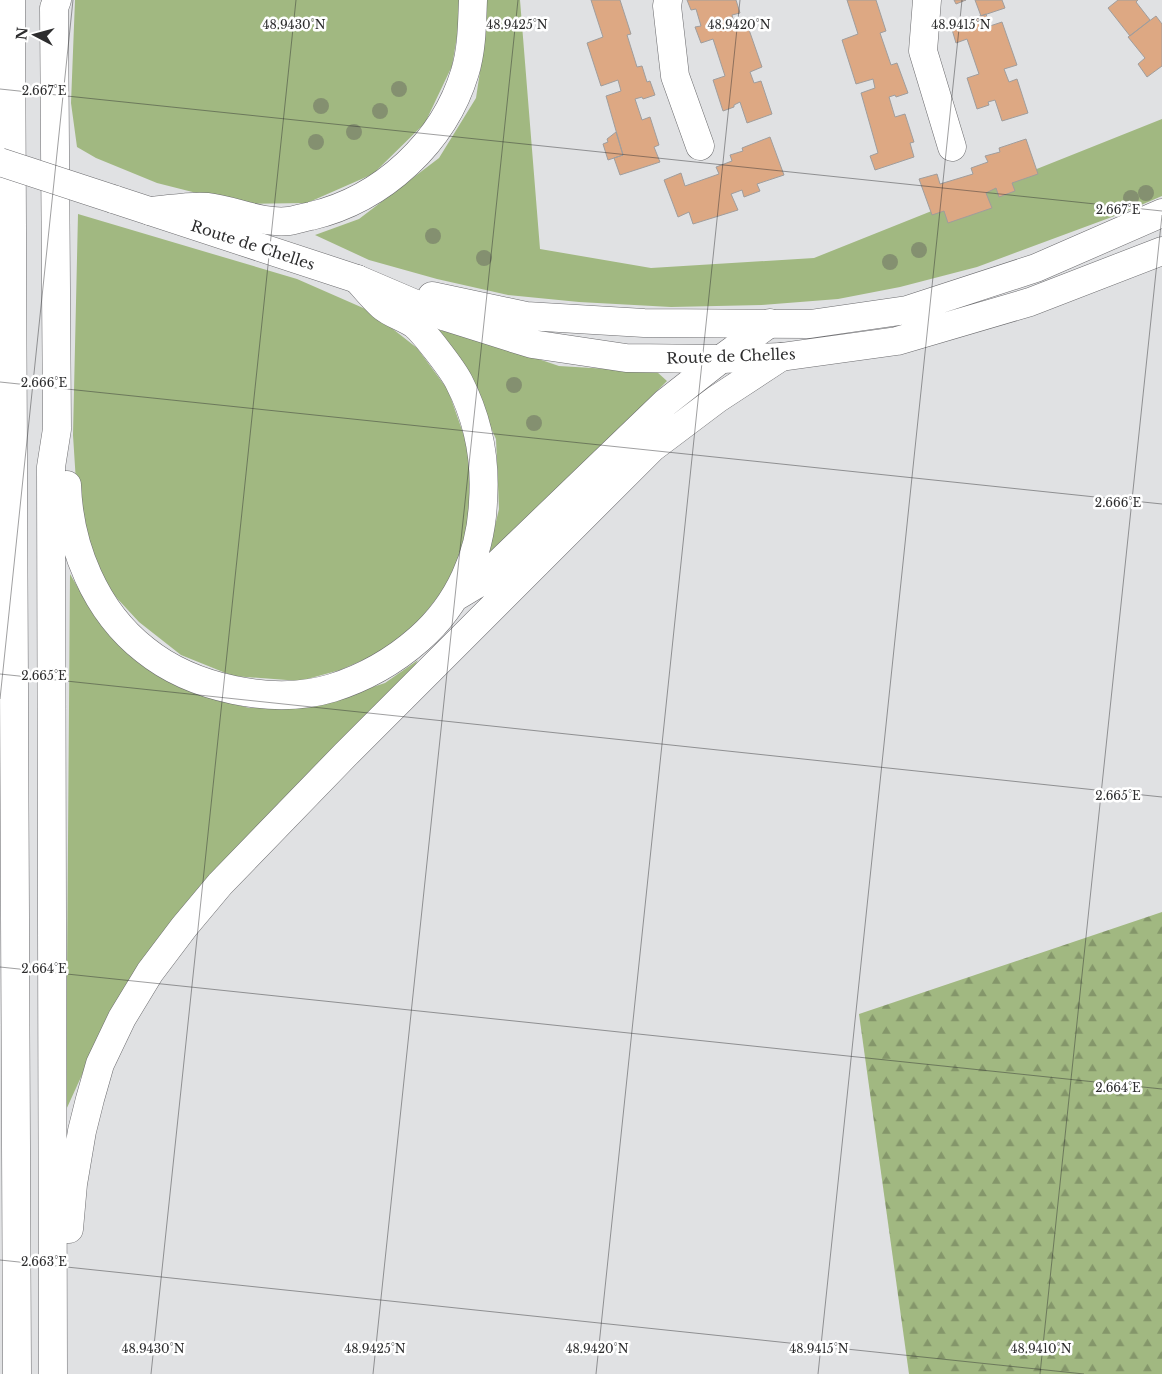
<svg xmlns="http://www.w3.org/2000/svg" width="1162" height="1374" font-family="'Libre Baskerville',serif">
	<defs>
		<pattern id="forest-firs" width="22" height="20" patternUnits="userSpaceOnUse" patternTransform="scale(1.25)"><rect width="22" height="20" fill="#a1b881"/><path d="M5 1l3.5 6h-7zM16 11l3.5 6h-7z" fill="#84966a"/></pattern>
	</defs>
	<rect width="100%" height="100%" fill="#e0e1e3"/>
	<path fill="#a1b881" d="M75,0H460L462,7L452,66L425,123L373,174L307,203L240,204L157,183L96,158L77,147L71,103Z
		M484,0H520L540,249L651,268L814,258L1162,119V196L1120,214L977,267L900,287L838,299L762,305L671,307L579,302L508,295L437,279L369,260L315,235L359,219L439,158L476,98L487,25Z
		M78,214L297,279L370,311L417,348L448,390L469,450L472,498L466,537L450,581L419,621L384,651L340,670L300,681L233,676L181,655L139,622L102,582L77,498L73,435Z
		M429,326L444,327L559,366L657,372L667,381L512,536L488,555L499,509L496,439L459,359Z
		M70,574L95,617L128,652L166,680L195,693L249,708L293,706L336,699L385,683L418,660L411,672L96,1044L66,1110Z"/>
	<path fill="url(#forest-firs)" d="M1162,912V1374H909L859,1014Z"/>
	<path fill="#dda883" stroke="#a09d9c" d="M591,0H620L631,34L627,35L637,67L642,66L647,82L650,81L655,95L643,99L642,97L635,99L642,120L650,117L659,145L654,147L660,162L620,175L614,158L623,155L606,96L621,91L618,80L601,86L587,43L603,37Z
		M687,0H736L740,13L732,15L735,27L747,24L762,67L750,72L754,83L761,81L772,114L747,123L740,102L734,105V107L723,111L713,80L725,76L713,39L701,43L695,27L701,26L696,9L691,10Z
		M847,0H876L886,31L880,33L891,65L897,63L908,93L896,97L895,95L889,97L895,117L905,114L914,142L910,143L914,157L875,170L870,156L878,153L861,93L875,88L873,79L856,84L842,40L858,34Z
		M954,0H966L956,4Z
		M975,0H1002L1005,8L981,16Z
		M1118,0H1138L1136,2L1150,20L1130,36L1108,8Z
		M986,14L990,26L1002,22L1017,65L1004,69L1009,82L1017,79L1028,113L1002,121L995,100L988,102L989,105L977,109L967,78L979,74L967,39L956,43L951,26Z
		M1156,16L1162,24V66L1147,77L1138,64L1145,58L1128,37Z
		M616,132L623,155L608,160L603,144L608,142L607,139Z
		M770,137L784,175L757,184L760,191L744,197L742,190L731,194L738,210L693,224L689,212L678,217L664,180L681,173L685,186L719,174L716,167L732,161L730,155L743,151L742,148Z
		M1026,139L1038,174L1012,183L1015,191L999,197L996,188L986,193L992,208L948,223L944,211L932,215L919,179L937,174L940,184L973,174L971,168L988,162L985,156L1000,152L999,148Z"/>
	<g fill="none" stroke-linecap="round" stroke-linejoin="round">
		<g stroke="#6c6c6f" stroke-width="29">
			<path id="minor" d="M668,0L667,6L675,76L700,146
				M927,0L923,51L952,147"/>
		</g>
		<g stroke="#6c6c6f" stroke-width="29">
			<path id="major" d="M113,199L357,279L446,317L532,344L626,358L721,359L781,357L897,341L1030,302L1162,251
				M432,296L526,316L644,323L810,324L907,310L1036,268L1162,213"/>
		</g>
		<g stroke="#6c6c6f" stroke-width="29">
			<path id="highway" d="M11,0L17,1374
				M150,211C167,210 190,205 207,207C234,210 261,224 289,221C297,220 304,217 311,216C383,199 444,142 465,72C472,49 472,24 473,0
				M67,485C69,546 95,611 145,650C192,688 273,706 332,688C364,678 394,661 419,639C459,604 481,554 483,502C486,461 478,419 459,382C453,370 424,332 414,324C404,317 391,314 382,306C373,298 365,288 357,279
				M457,596L477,584L665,403L721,359L770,323
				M69,1229L73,1184L82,1131L90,1099L100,1064L122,1018L150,972L184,927L220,884L346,754L652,448L717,399L781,357
				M53,1374L51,467L57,429L54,8L57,0"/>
		</g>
		<use href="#minor" stroke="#fff" stroke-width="28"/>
		<use href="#major" stroke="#fff" stroke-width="28"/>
		<use href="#highway" stroke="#fff" stroke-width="28"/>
		<g stroke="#6c6c6f" stroke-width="29" stroke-linecap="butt">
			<path id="major-bridge" d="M0,162L113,199"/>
		</g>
		<use href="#major-bridge" stroke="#fff" stroke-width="28"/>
	</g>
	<g fill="#849070">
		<circle cx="399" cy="89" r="8"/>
		<circle cx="321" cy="106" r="8"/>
		<circle cx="380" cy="111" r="8"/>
		<circle cx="354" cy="132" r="8"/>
		<circle cx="316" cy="142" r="8"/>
		<circle cx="1146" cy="193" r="8"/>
		<circle cx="1131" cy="198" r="8"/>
		<circle cx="433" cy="236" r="8"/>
		<circle cx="919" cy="250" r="8"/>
		<circle cx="484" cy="258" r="8"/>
		<circle cx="890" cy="262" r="8"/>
		<circle cx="514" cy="385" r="8"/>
		<circle cx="534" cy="423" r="8"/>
	</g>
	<path fill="none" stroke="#2d2d2e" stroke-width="1" stroke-opacity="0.45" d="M0,89L1162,211M0,382L1162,504M0,674L1162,797M0,699L73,0M0,967L1162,1089M0,1260L1084,1374M151,1374L296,0M373,1374L518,0M596,1374L740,0M818,1374L962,0M1040,1374L1162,215"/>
	<g text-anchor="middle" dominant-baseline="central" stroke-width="5" stroke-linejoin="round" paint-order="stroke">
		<g font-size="15" fill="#2d2d2e" stroke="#fff">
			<text transform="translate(253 245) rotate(18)">Route de Chelles</text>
			<text transform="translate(731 356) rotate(-2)">Route de Chelles</text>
		</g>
	</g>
	<g font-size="12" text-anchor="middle" fill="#2d2d2e" stroke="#fff" stroke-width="5" stroke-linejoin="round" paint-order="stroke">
		<text x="294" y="29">48.9430°N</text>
		<text x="517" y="29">48.9425°N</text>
		<text x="739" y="29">48.9420°N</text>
		<text x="961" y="29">48.9415°N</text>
		<text x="44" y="95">2.667°E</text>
		<text x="1118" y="214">2.667°E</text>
		<text x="44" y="387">2.666°E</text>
		<text x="1118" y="507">2.666°E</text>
		<text x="44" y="680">2.665°E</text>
		<text x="1118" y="800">2.665°E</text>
		<text x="44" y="973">2.664°E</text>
		<text x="1118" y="1092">2.664°E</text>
		<text x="44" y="1266">2.663°E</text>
		<text x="153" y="1353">48.9430°N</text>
		<text x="375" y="1353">48.9425°N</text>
		<text x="597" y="1353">48.9420°N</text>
		<text x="819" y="1353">48.9415°N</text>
		<text x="1041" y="1353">48.9410°N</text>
	</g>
	<g transform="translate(35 35) rotate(276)" stroke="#ffffff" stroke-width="4" paint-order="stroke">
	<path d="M0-4L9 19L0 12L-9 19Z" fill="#2d2d2e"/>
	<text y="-8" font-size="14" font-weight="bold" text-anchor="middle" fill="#2d2d2e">N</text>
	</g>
</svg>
